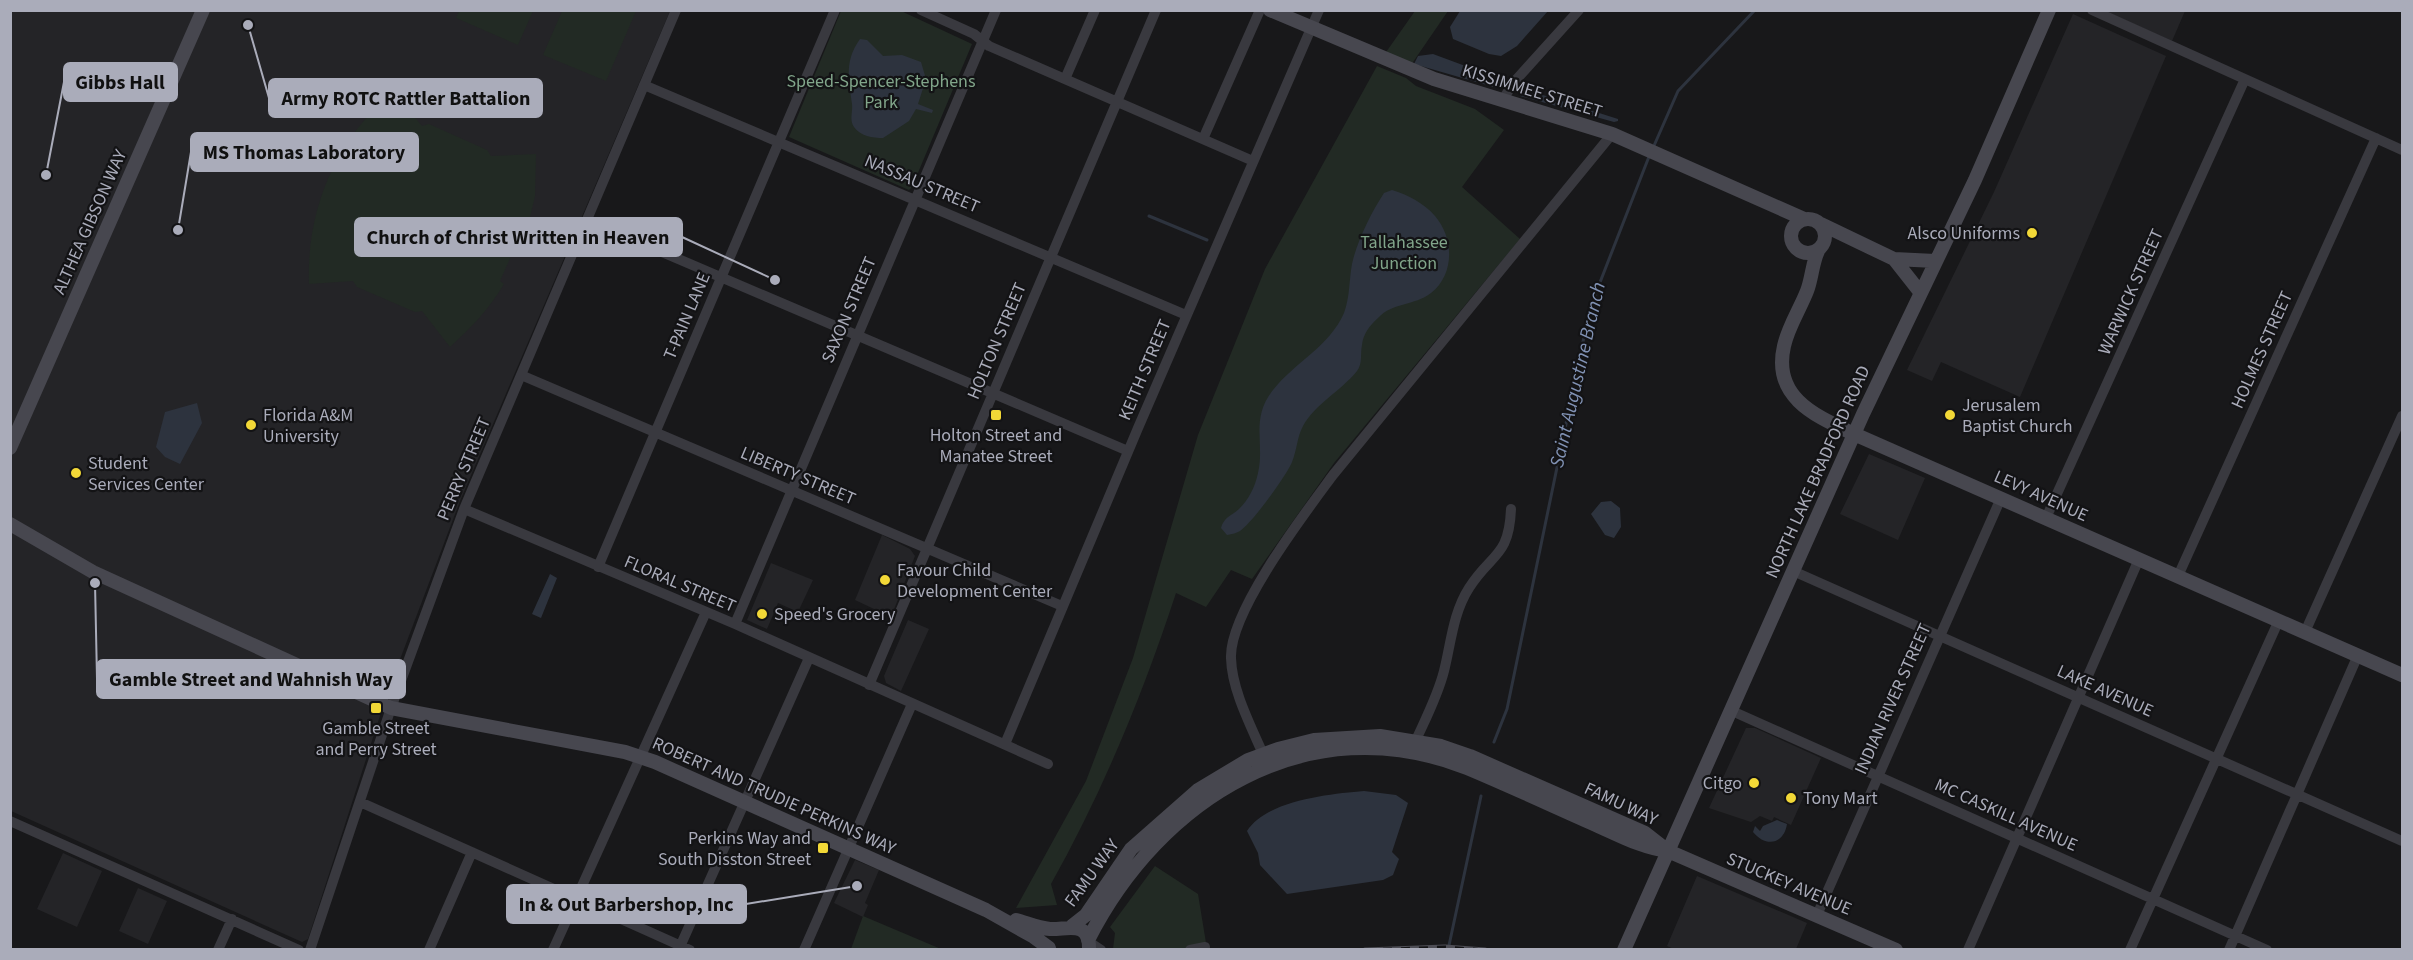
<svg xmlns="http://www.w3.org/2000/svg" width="2413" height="960" font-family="'Source Sans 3',sans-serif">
	<rect width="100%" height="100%" fill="#18181a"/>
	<path fill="#242427" d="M11,11H670L460,501L388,691L308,939L302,942L11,811Z
		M2105,11H2185L2172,41Z
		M2073,14L2166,56L2020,397L1941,362L1932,381L1907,370L1994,192Z
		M1869,454L1925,478L1898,540L1840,514Z
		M882,535L910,549L915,556L891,617L855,600Z
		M771,563L813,580L798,612L778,603L767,629L747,620Z
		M908,620L929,629L901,691L886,683L884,676Z
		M1746,728H1755L1821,758L1791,825L1774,817L1772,821L1760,816L1751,822L1709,808Z
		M63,853L102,871L77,927L37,909Z
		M855,860L879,870L865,903L868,905L863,917L834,903Z
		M1697,876L1807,923L1796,949L1676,950L1667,946Z
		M138,888L167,901L148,944L119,931Z"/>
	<path fill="#222a24" d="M459,11V10L533,11L518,45L456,18Z
		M562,11H636L606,81L543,55Z
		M841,11H901L972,44L912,187L909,190L789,137Z
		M1415,11H1448L1411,65L1384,55Z
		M1377,66L1406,78L1416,86L1475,109L1504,130L1462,187L1520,239L1334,463L1252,579L1231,570L1206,607L1176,593C1143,694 1103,791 1051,884L1057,905L1016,908L1086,781L1133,658L1198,435L1265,269Z
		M394,92L422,126L429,124L487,150L491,156L536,154L535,196L525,238L520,236L500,281L504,284C490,308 471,328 450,347L422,311L415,312L357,287L353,281L309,284C306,211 336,137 394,92Z
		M1155,866L1198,894L1207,949H1113L1115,933L1110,927Z
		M863,916L941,949H851Z"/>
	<path fill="#2d333e" d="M1460,11V10L1548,11L1517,46L1501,56L1489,54L1453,39L1450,27Z
		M860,39L867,40L883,56L902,55L921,62L926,79L918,104L933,110L932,113L916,109L909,121L883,138C873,138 860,136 854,127C849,120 853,112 852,104C848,77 845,60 860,39Z
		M1433,54L1495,77L1499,81L1497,88L1414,64L1418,56Z
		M1524,89L1618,119V121L1614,122L1520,96Z
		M1392,190C1408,195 1424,203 1435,216C1454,238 1455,274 1431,293C1414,306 1393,302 1378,318C1370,325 1363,334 1362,345C1360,354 1363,363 1357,371C1341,391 1315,404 1303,426C1297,437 1297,450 1292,462C1287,475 1252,523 1240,531C1237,533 1232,534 1227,535L1221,528C1224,517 1231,516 1239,509C1249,499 1255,487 1258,473C1265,443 1250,419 1273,390C1295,362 1329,347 1344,313C1350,297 1349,280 1352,264C1357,241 1371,213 1384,193Z
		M197,403L202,423L180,464L165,457L156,447L165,412Z
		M1611,501L1620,508L1621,527L1614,538L1605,535L1591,514L1601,502Z
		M550,574L557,578L541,618L532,614Z
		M1364,791L1396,795L1408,803L1392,852L1399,859L1393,875L1383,880L1287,894L1260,865L1258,853L1247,831C1267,800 1330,794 1364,791Z
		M1777,820L1787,824C1784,844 1766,848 1753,832L1755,826L1760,831L1763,826Z"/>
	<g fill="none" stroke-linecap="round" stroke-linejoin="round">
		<path stroke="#2d333e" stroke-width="3" d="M1653,148L1678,91L1755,10
			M1149,216L1207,240
			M1494,742L1507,709L1590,308L1650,154
			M1448,950L1481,796"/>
		<path stroke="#39393f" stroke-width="10" d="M921,10L974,34L989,46L1253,161
			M2092,10L2402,150
			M1065,79L1095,10
			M644,85L1186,315
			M1502,101L1514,82L1579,10
			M1203,139L1260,10
			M587,220L1128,451
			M521,375L1062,606
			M464,509L735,624L1048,764
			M2046,518L2245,79
			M598,567L835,10
			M1793,571L2402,841
			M2178,576L2376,138
			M735,624L996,10
			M2305,632L2402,416
			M869,685L1156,10
			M1732,711L2267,950
			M1416,740C1426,718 1438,695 1444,671C1451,643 1453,613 1469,588C1491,553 1509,558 1511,509
			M1005,744L1138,428L1319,10
			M1268,766C1255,733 1232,694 1231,658C1229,612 1305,513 1333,475L1612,134
			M360,802L690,950
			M10,821L299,950
			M1817,915L2001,498
			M1089,942L1101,950
			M679,949L809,658
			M218,950L232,919
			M310,950L391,708L464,509L676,10
			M429,950L472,852
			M553,950L706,612
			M804,950L912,704
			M1190,950L1205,947
			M1968,950L2139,559
			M2130,950L2279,620
			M2229,950L2358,655"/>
		<path stroke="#47474f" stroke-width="14" d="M1270,10L1434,79L1612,134L1804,219
			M1791 236a17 17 0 1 1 34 0a17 17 0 1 1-34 0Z
			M1821,224L1894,259L1935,261
			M1818,251C1812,264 1812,278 1807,291C1800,309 1788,327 1784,346C1772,398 1816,416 1854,434L2402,675
			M1894,259L1920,292
			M10,448L203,10
			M10,524L93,572L391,708L625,752L655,762L986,910L1034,937L1049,948
			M1016,920C1027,923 1038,928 1050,929C1067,930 1090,919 1089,950
			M1072,926L1086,915L1131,849L1198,790L1248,760L1278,749L1314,740L1380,736L1441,746L1470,756L1645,833L1668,851
			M1088,940C1160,798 1308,705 1467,768C1510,786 1553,806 1596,825C1619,835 1642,848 1668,851L1896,950
			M1624,950L1863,414L1975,180L2049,10"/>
		<g stroke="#4e4e56" stroke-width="5">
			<path id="rail" d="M1365,950L1445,947L1485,950"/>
		</g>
		<use href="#rail" stroke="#131315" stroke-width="3" stroke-dasharray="9" stroke-linecap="butt"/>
	</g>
	<g fill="#f2d837" stroke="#131315" stroke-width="2">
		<circle cx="2032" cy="233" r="6"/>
		<rect x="990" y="409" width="12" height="12" rx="3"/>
		<circle cx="1950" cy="415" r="6"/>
		<circle cx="251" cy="425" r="6"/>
		<circle cx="76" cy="473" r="6"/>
		<circle cx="885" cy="580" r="6"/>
		<circle cx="762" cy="614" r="6"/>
		<rect x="370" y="702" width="12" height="12" rx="3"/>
		<circle cx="1754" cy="783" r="6"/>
		<circle cx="1791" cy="798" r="6"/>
		<rect x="817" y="842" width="12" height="12" rx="3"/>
	</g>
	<g text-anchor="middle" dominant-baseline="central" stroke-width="4.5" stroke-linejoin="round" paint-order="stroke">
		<g font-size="18" fill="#81a58a" stroke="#131315">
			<text x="881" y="81">Speed-Spencer-Stephens<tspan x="881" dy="21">Park</tspan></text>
			<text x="1404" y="242">Tallahassee<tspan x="1404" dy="21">Junction</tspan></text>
		</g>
		<g font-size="18" fill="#aaacba" stroke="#131315">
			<text transform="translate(1532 91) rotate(17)">KISSIMMEE STREET</text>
			<text transform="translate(922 184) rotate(23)">NASSAU STREET</text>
			<text transform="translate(90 222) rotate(-66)">ALTHEA GIBSON WAY</text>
			<text transform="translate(2131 292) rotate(-66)">WARWICK STREET</text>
			<text transform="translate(849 310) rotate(-67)">SAXON STREET</text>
			<text transform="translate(687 316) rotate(-67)">T-PAIN LANE</text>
			<text transform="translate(997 341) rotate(-67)">HOLTON STREET</text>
			<text transform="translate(2262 350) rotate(-66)">HOLMES STREET</text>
			<text transform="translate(1145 370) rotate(-67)">KEITH STREET</text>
			<text transform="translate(464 469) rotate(-67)">PERRY STREET</text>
			<text transform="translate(1818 472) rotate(-66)">NORTH LAKE BRADFORD ROAD</text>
			<text transform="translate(798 476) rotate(23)">LIBERTY STREET</text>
			<text transform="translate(2041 496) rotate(24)">LEVY AVENUE</text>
			<text transform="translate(680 584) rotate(23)">FLORAL STREET</text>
			<text transform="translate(2105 691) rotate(24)">LAKE AVENUE</text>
			<text transform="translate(1893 699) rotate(-66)">INDIAN RIVER STREET</text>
			<text transform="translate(774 796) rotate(24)">ROBERT AND TRUDIE PERKINS WAY</text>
			<text transform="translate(1621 804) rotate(25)">FAMU WAY</text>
			<text transform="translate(2006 815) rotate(24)">MC CASKILL AVENUE</text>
			<text transform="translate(1092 873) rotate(-54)">FAMU WAY</text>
			<text transform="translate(1789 884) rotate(23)">STUCKEY AVENUE</text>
		</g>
		<g font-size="18" fill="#aaacba" stroke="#131315" text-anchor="start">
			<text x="2020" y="233" text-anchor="end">Alsco Uniforms</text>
			<text x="1962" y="405">Jerusalem<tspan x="1962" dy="21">Baptist Church</tspan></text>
			<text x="263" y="415">Florida A&amp;M<tspan x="263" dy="21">University</tspan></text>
			<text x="996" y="435" text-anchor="middle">Holton Street and<tspan x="996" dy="21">Manatee Street</tspan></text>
			<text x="88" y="463">Student<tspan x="88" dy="21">Services Center</tspan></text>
			<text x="897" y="570">Favour Child<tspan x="897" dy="21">Development Center</tspan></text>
			<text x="774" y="614">Speed's Grocery</text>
			<text x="376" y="728" text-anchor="middle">Gamble Street<tspan x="376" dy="21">and Perry Street</tspan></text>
			<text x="1742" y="783" text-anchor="end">Citgo</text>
			<text x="1803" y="798">Tony Mart</text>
			<text x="811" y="838" text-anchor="end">Perkins Way and<tspan x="811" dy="21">South Disston Street</tspan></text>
		</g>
		<g font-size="20" font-style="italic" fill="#8192b4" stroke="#131315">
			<text transform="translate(1578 375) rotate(-77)">Saint Augustine Branch</text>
		</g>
	</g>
	<path fill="none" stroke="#aaacba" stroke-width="2" d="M46 175L64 82M248 25L269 98M178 230L191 152M775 280L682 237M95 583L97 679M857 886L746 904"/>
	<g fill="#aaacba" stroke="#131315" stroke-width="2">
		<circle cx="46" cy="175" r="6"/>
		<circle cx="248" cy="25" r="6"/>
		<circle cx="178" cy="230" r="6"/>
		<circle cx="775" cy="280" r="6"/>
		<circle cx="95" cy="583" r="6"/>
		<circle cx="857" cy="886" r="6"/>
	</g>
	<g fill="#aaacba" stroke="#aaacba" stroke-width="2">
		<rect x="64" y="63" width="113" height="38" rx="6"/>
		<rect x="269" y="79" width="273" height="38" rx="6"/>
		<rect x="191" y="133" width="227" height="38" rx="6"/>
		<rect x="355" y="218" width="327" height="38" rx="6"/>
		<rect x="97" y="660" width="308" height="38" rx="6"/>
		<rect x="507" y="885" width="239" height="38" rx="6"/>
	</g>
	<g font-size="20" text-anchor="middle" font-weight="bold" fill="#111">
		<text x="120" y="89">Gibbs Hall</text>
		<text x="406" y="105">Army ROTC Rattler Battalion</text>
		<text x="304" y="159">MS Thomas Laboratory</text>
		<text x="518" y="244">Church of Christ Written in Heaven</text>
		<text x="251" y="686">Gamble Street and Wahnish Way</text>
		<text x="626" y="911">In &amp; Out Barbershop, Inc</text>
	</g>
	<rect width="2413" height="960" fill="none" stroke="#aaacba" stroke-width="24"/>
</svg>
